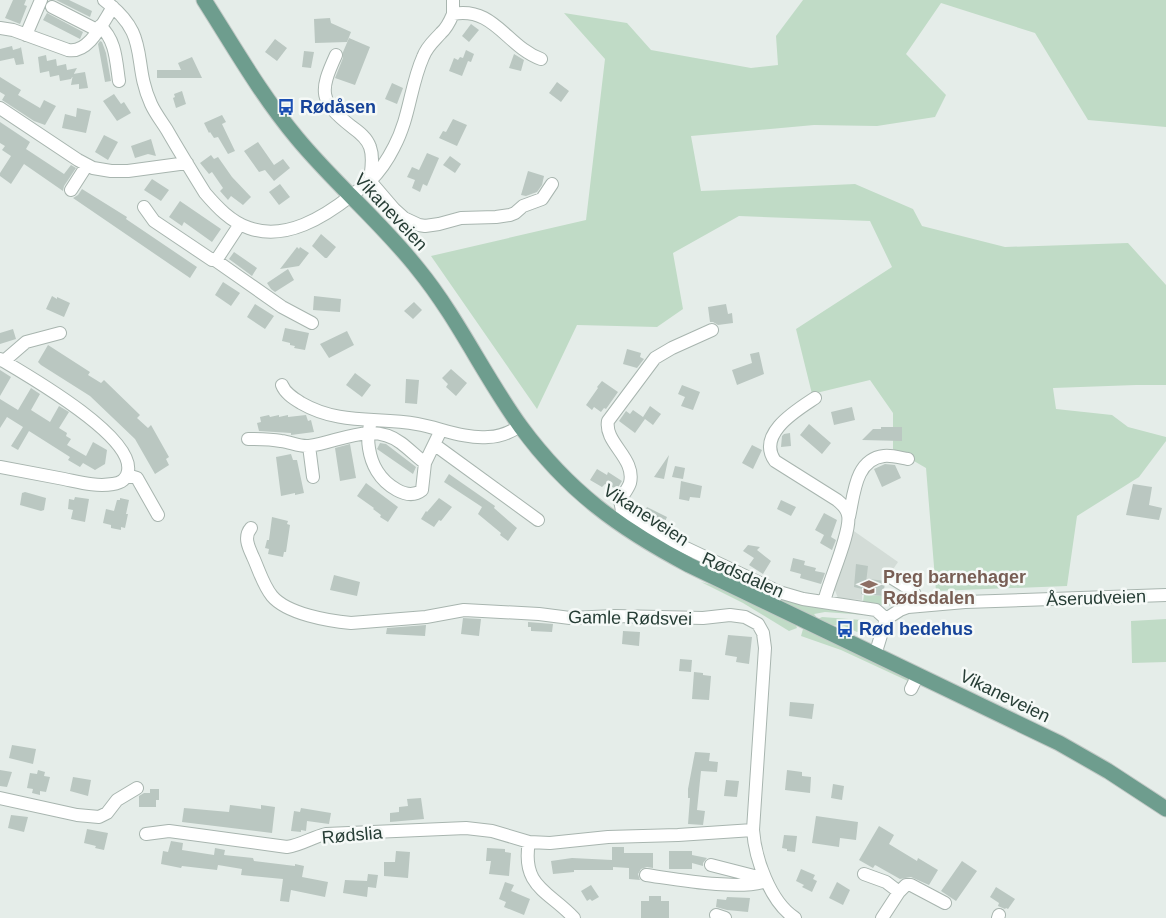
<svg xmlns="http://www.w3.org/2000/svg" width="1166" height="918" font-family="Helvetica,sans-serif">
	<rect width="100%" height="100%" fill="#e5ede9"/>
	<path fill="#d3dcd7" d="M851,529L898,562L885,581L884,596L862,595V600L838,598L834,588Z"/>
	<path fill="#c0dbc6" d="M803,0H1166V127L1088,120L1035,33L941,3L906,54L946,95L935,117L877,126L814,125L691,136L701,191L855,184L913,209L922,226L1005,247L1128,243L1166,285V385H1136L1053,388L1056,409L1112,415L1128,427L1166,437V441L1139,477L1077,516L1067,586L936,591L926,468L893,449V413L870,380L812,394L796,329L892,267L870,221L739,216L673,253L683,309L657,327L577,325L537,409L431,256L586,220L605,59L564,13L627,23L651,50L751,68L778,65L776,36Z
		M612,508L648,532L721,570L866,615L825,612L814,614L818,619L822,617L862,620L863,623L860,631L857,632L840,624L839,626L823,624L800,613L660,542L610,509Z
		M701,582L722,588L795,622L797,628L789,631L743,603Z
		M909,594L911,599L888,606L863,602L864,595L883,596Z
		M1166,619V662L1132,663L1131,621Z
		M803,629L912,677L910,682L841,650L801,636Z"/>
	<path fill="#bac7c1" d="M13,0H26L24,5L27,6L20,24L5,18Z
		M56,0H69L92,11L90,17Z
		M47,13L83,32L80,39L43,20Z
		M330,18L331,23L351,32L347,42L315,43L314,19Z
		M471,24L479,30L469,42L462,36Z
		M349,38L370,47L355,85L335,78L343,58V52Z
		M275,39L287,48L277,61L265,52Z
		M100,41L102,42L106,53L111,81L105,82L98,44Z
		M12,46L13,50L20,48L21,47L24,64L16,65L14,58L0,61V49Z
		M466,50L474,54L471,62L468,61L462,76L449,71L454,58L458,60L460,57L463,58Z
		M304,51L314,52L311,68L302,67Z
		M514,54L524,60L521,71L509,68Z
		M46,55L47,61L56,59L57,66L66,64L67,70L77,68L71,79L60,81L59,75L50,77L49,71L40,73L38,57Z
		M192,57L202,78H157V70H181L178,63Z
		M85,72L88,88L79,89V84L71,85L73,74Z
		M0,77L21,90L18,95L40,108L44,100L56,106L45,125L34,121L2,100L5,95L0,92Z
		M557,82L569,91L561,102L549,93Z
		M392,83L403,88L397,104L385,99Z
		M182,91L186,104L176,108L173,98L175,97L174,94Z
		M114,94L121,104L124,102L131,113L117,121L103,101Z
		M77,108L91,111L86,133L62,128L65,114L76,117Z
		M222,115L226,122L222,124L235,151L228,154L218,137L214,138L210,132L209,133L204,123Z
		M453,119L467,125L457,146L439,138L443,131L446,132Z
		M0,122L30,142L26,149L64,174L71,165L76,168L64,186L63,191L24,164L11,184L0,176V173L11,156L2,150L5,146L0,143Z
		M104,135L118,142L108,160L95,152Z
		M151,139L156,156L148,154L135,158L131,146Z
		M258,142L274,165L283,159L290,168L274,181L265,170L259,172L244,151Z
		M427,153L439,158L427,186L423,184L420,192L412,188L415,180L407,177L412,167L419,170Z
		M211,155L214,159L218,157L232,177L251,197L243,205L231,196L228,200L220,191L223,188L212,172L209,174L200,163Z
		M450,156L461,164L455,173L443,165Z
		M528,171L544,176L542,185L537,192L526,196L521,195Z
		M152,179L169,190L161,201L144,190Z
		M280,184L290,197L279,205L269,192Z
		M82,189L127,217L126,219L197,267L190,278L73,198L78,195Z
		M180,201L221,229L212,242L184,222L182,226L169,217Z
		M321,234L336,247L327,258H325L312,246Z
		M297,247L299,249L300,247L309,253L299,266L280,269Z
		M234,252L257,268L252,276L229,259Z
		M288,269L294,280L275,292L271,289L267,283Z
		M223,282L240,293L231,306L215,295Z
		M52,296L57,299V297L70,303L64,317L46,309Z
		M314,296L341,299L340,312L313,310Z
		M414,302L422,310L413,319L404,311Z
		M255,304L274,316L265,329L247,317Z
		M726,304L728,314L732,313L733,323L718,325L713,322H710L708,307Z
		M285,328L309,333L305,350L294,348L295,346L290,345V343L282,341Z
		M13,329L16,339L0,344V333Z
		M347,331L354,345L329,358L320,344Z
		M48,345L90,372L88,375L101,383L104,380L140,415L137,418L148,428L151,425L169,457L166,459L169,465L155,474L135,439L90,396L41,365L38,362Z
		M627,349L641,353L640,357L644,359L637,368L623,364Z
		M759,352L764,374L737,385L732,370L752,363L750,354Z
		M451,369L467,383L456,396L446,387L448,384L442,378Z
		M0,370L11,377L0,396Z
		M355,373L371,385L362,397L346,385Z
		M406,379L419,380L417,404L405,403Z
		M602,381L618,392L606,409L604,408L601,412L594,407L592,410L586,405L598,388L597,387Z
		M682,385L700,392L693,410L681,406L685,397L678,394Z
		M31,388L40,394L31,410L50,422L59,406L69,412L59,428L67,433L66,436L71,439L67,445L86,456L93,442L107,450L105,464L95,470L83,463L80,467L68,460L70,457L29,431L18,450L11,446L23,427L7,417L0,428V399L18,410Z
		M650,406L661,414L653,425L645,419L635,433L619,421L626,411L630,414L633,410L643,417Z
		M852,407L855,420L834,425L831,412Z
		M269,415L270,417L279,415V417L288,415V417L306,415L308,421L311,420L314,432L291,435V433L259,431L257,423L261,422L260,417Z
		M809,424L831,443L822,454L800,435Z
		M881,427H902V441L862,440L873,429H881Z
		M790,433L791,446L781,447L782,436L784,434Z
		M380,443L386,444L416,467L413,474L377,449Z
		M350,444L356,478L340,481L335,448Z
		M752,445L762,450L753,469L742,463Z
		M291,454L293,460H297L304,493L295,495V493L281,496L276,457Z
		M669,455L664,479L654,477Z
		M885,464L895,465L901,478L882,487L874,469Z
		M675,466L685,468L683,479L672,477Z
		M597,469L607,475L608,472L622,481L617,489L605,484L602,487L590,480Z
		M449,474L495,506L494,508L517,528L508,541L500,535L501,533L478,514L482,507L444,482Z
		M681,481L702,486L700,498L690,497L689,501L679,499Z
		M366,483L398,507L388,522L380,517L381,515L373,509L374,508L357,496Z
		M1133,484L1152,487L1149,505L1162,508L1159,520L1126,515Z
		M25,492L46,498L44,510L41,511L20,505L22,493Z
		M75,497L89,499L85,522L71,519L73,510L68,509L69,499L74,500Z
		M120,498L129,500L126,514H128L125,528L121,527V530L111,528V525L103,523L106,509L114,511L117,500H120Z
		M439,498L452,507L441,521L439,520L434,527L421,519L426,511L427,512Z
		M781,500L796,507L791,516L777,509Z
		M647,507L667,517L662,528L642,517Z
		M824,513L837,520L831,537L836,540L832,550L820,543L824,535L815,530Z
		M272,517L288,521L287,524L290,525L286,552H284L283,557L268,554L269,549L265,548L267,540H269Z
		M748,545L760,547L757,550L771,561L763,574L749,565L754,558L743,551Z
		M793,558L805,561L804,565L816,568L815,571L825,573L821,584L800,578L801,574L790,571Z
		M856,564L868,566L866,583L869,579L885,581L883,596L861,594L862,589L854,587Z
		M334,575L360,582L357,596L330,590Z
		M463,618L481,619L479,636L461,634Z
		M528,622L553,624L552,632L531,631V627H528Z
		M426,625L425,636L386,634L387,628Z
		M623,631L640,632L639,646L622,644Z
		M728,635L752,637L749,664L736,662L737,657L725,655Z
		M680,659L692,660L691,672L679,671Z
		M694,672L703,673V675L711,676L709,700L692,699Z
		M790,702L814,704L812,719L789,716Z
		M12,745L36,749L33,764L9,758Z
		M695,752L710,753L709,761L718,762L717,772L701,771L697,810L705,811L703,825L688,824L690,798H688V789Z
		M0,770L12,772L7,787L0,786Z
		M38,770L45,772L44,776L50,777L46,792L40,791V795L32,793L33,789L27,788L30,773L37,774Z
		M787,770L802,772V776L811,777L810,793L785,790Z
		M73,777L91,780L88,796L70,791Z
		M726,780L739,781L737,797L724,796Z
		M833,784L844,786L842,800L831,798Z
		M150,789H159V800H156V807H139V796L144,793H150Z
		M421,798L424,819L390,822V813L399,812V807L408,806L407,799Z
		M230,805L261,809V805L275,807L272,833L182,822L184,808L229,812Z
		M301,808L331,813L329,824L307,821L306,831L301,830V832L291,831L294,811L300,812Z
		M11,815L28,817L24,832L8,828Z
		M816,816L858,822L856,840L840,838L839,847L812,843Z
		M879,826L894,835L889,844L917,861L918,858L938,870L929,885L911,877L900,879L877,866L875,865L873,868L859,860Z
		M87,829L108,833L104,850L95,848L96,846L84,843Z
		M784,835L797,836L795,852L787,851V849L782,848Z
		M171,841L183,843L182,850L214,855L215,848L225,850L224,855L253,858L254,861L295,866V864L304,866L302,877L328,882L325,897L291,890L289,902L280,901L283,879L241,875L242,869L218,865L217,870L182,866L181,868L161,864L163,851L168,852Z
		M612,847H624V853H653V868L647,867L641,869L638,874L640,880L629,879V868L613,867V870H574V872L553,874L551,861L572,858L612,860Z
		M487,848L505,849V852L511,853L509,876L489,874L491,861H486Z
		M396,851L410,852L408,878L384,876V862H395Z
		M669,851H692V855L707,858L703,863V866L692,863V869H669Z
		M962,861L977,871L956,901L941,891Z
		M801,869L815,875L813,879L817,881L812,892L802,887L804,885L796,881Z
		M368,874L378,875L376,888L368,887L367,897L343,893L345,880L367,881Z
		M505,882L514,885L511,891L530,899L524,915L504,907L506,902L499,899Z
		M837,882L850,890L843,905L829,898Z
		M591,885L599,897L592,901L590,899L587,901L581,891Z
		M996,887L1015,899L1008,909L1006,908L1005,909L998,906L999,903L990,897Z
		M649,896H661V901H669V918H641V901H649Z
		M727,897L750,898L748,912L727,910L716,907L717,899L726,900Z"/>
	<g fill="none" stroke-linecap="round" stroke-linejoin="round">
		<g stroke="#a8b5af" stroke-width="14">
			<path id="minor" d="M104,0C152,36 131,60 151,104C155,113 162,122 167,130C179,151 192,172 205,193C217,207 231,222 249,228C286,241 324,217 352,195C358,190 365,186 370,181C380,171 388,159 394,147C410,117 410,86 423,57C427,46 434,41 441,33C447,28 450,21 453,14C494,6 507,47 541,59
				M52,7L97,30
				M453,14V0
				M100,26C116,40 116,61 119,81
				M0,28L13,30L68,50C89,54 103,22 113,7
				M26,35L41,0
				M336,55C319,92 319,101 352,127C359,132 367,138 370,147C374,158 371,170 370,181L394,209L404,218L419,225L425,226L439,224L461,218L496,217L510,215L515,213L523,206L542,199L552,184
				M0,108L78,160L93,168L111,171H128L187,163
				M71,190L87,165
				M144,207L154,221L212,260L217,259L240,224
				M215,260L282,307L312,323
				M712,330L672,348L655,358L608,421C604,443 636,458 630,483C628,489 623,495 620,500L622,511L626,516L648,530L779,592L803,599L876,610L886,619
				M0,359C27,375 134,436 128,471C127,479 121,483 113,484C96,487 79,482 64,479C42,475 21,471 0,467
				M4,361L26,342L60,333
				M282,385C285,393 293,398 301,403C339,425 376,417 417,424C440,428 464,439 488,437C500,437 511,432 520,426
				M815,398C797,410 756,434 775,461L837,500C842,504 847,509 848,515C852,531 828,583 824,602
				M370,425C366,439 369,458 377,471C385,484 407,502 422,490L425,463L441,430
				M248,439C259,439 270,439 281,441C291,442 299,447 309,446C340,442 371,421 401,443C409,449 417,457 425,463
				M435,445L538,520
				M309,446L313,477
				M127,475L137,478L158,515
				M849,517C854,495 855,459 884,456C892,455 901,458 908,459
				M251,528C243,537 249,548 253,557C259,570 263,585 272,596C287,614 329,621 351,623L426,617L464,610L539,614L570,618L615,616L703,618L730,615L745,617L758,624L763,633L765,648L753,830C755,858 770,902 795,918
				M892,578L913,591L920,605
				M875,655L886,619L900,610L908,607L965,602L1166,595
				M911,689L918,675
				M0,798L77,815L99,817L107,813L117,800L137,788
				M146,834L169,831L287,847C302,845 312,837 326,834L466,828L492,831L529,842
				M711,865L754,876L763,875
				M864,874L886,882L899,892
				M646,875C675,879 739,891 766,881
				M716,915L725,918
				M574,918C549,891 521,887 529,842L550,843L608,837L678,835L753,830
				M882,918L899,892L906,885H911L945,903
				M998,918L999,915"/>
		</g>
		<g stroke="#c2c9c6" stroke-width="17">
			<path id="major" d="M204,0C234,47 261,95 297,138C335,184 381,222 418,269C458,318 484,376 521,427C569,492 619,528 689,565L1059,743L1108,771L1166,809"/>
		</g>
		<use href="#minor" stroke="#fff" stroke-width="12"/>
		<use href="#major" stroke="#6e9d8e" stroke-width="15"/>
	</g>
	<defs>
		<g id="bus-bare" transform="scale(1.35)"><path d="M-5-6H5V4H4V6H2V4H-2V6H-4V4H-5ZM-3.5-4V0h7V-4ZM-3.5 1.2v1.5H-2V1.2ZM2 1.2v1.5H3.5V1.2Z" fill="#1a4fb4" stroke="#f5f9f7" stroke-width="2.5" paint-order="stroke"/></g>
		<g id="school-bare" transform="scale(1.35)"><path d="M0-5L7-2L0 1L-7-2ZM-4 1L0 2.5L4 1V4Q0 6-4 4Z" fill="#8d6e63" stroke="#f5f9f7" stroke-width="2.5" paint-order="stroke"/></g>
	</defs>
	<g fill-rule="evenodd">
		<use href="#bus-bare" x="286" y="107"/>
		<use href="#school-bare" x="869" y="587"/>
		<use href="#bus-bare" x="845" y="629"/>
	</g>
	<g text-anchor="middle" dominant-baseline="central" stroke-width="5" stroke-linejoin="round" paint-order="stroke">
		<g font-size="18" font-weight="bold" fill="#164399" stroke="#f5f9f7" text-anchor="start">
			<text x="300" y="107">Rødåsen</text>
			<text x="859" y="629">Rød bedehus</text>
		</g>
		<g font-size="18" fill="#263d35" stroke="#f5f9f7">
			<text transform="translate(391 212) rotate(47)">Vikaneveien</text>
			<text transform="translate(646 515) rotate(33)">Vikaneveien</text>
			<text transform="translate(743 575) rotate(24)">Rødsdalen</text>
			<text transform="translate(1096 598) rotate(-2)">Åserudveien</text>
			<text transform="translate(630 618) rotate(1)">Gamle Rødsvei</text>
			<text transform="translate(1005 696) rotate(26)">Vikaneveien</text>
			<text transform="translate(352 835) rotate(-5)">Rødslia</text>
		</g>
		<g font-size="18" font-weight="bold" fill="#785e54" stroke="#f5f9f7" text-anchor="start">
			<text x="883" y="577">Preg barnehager<tspan x="883" dy="21">Rødsdalen</tspan></text>
		</g>
	</g>
</svg>
